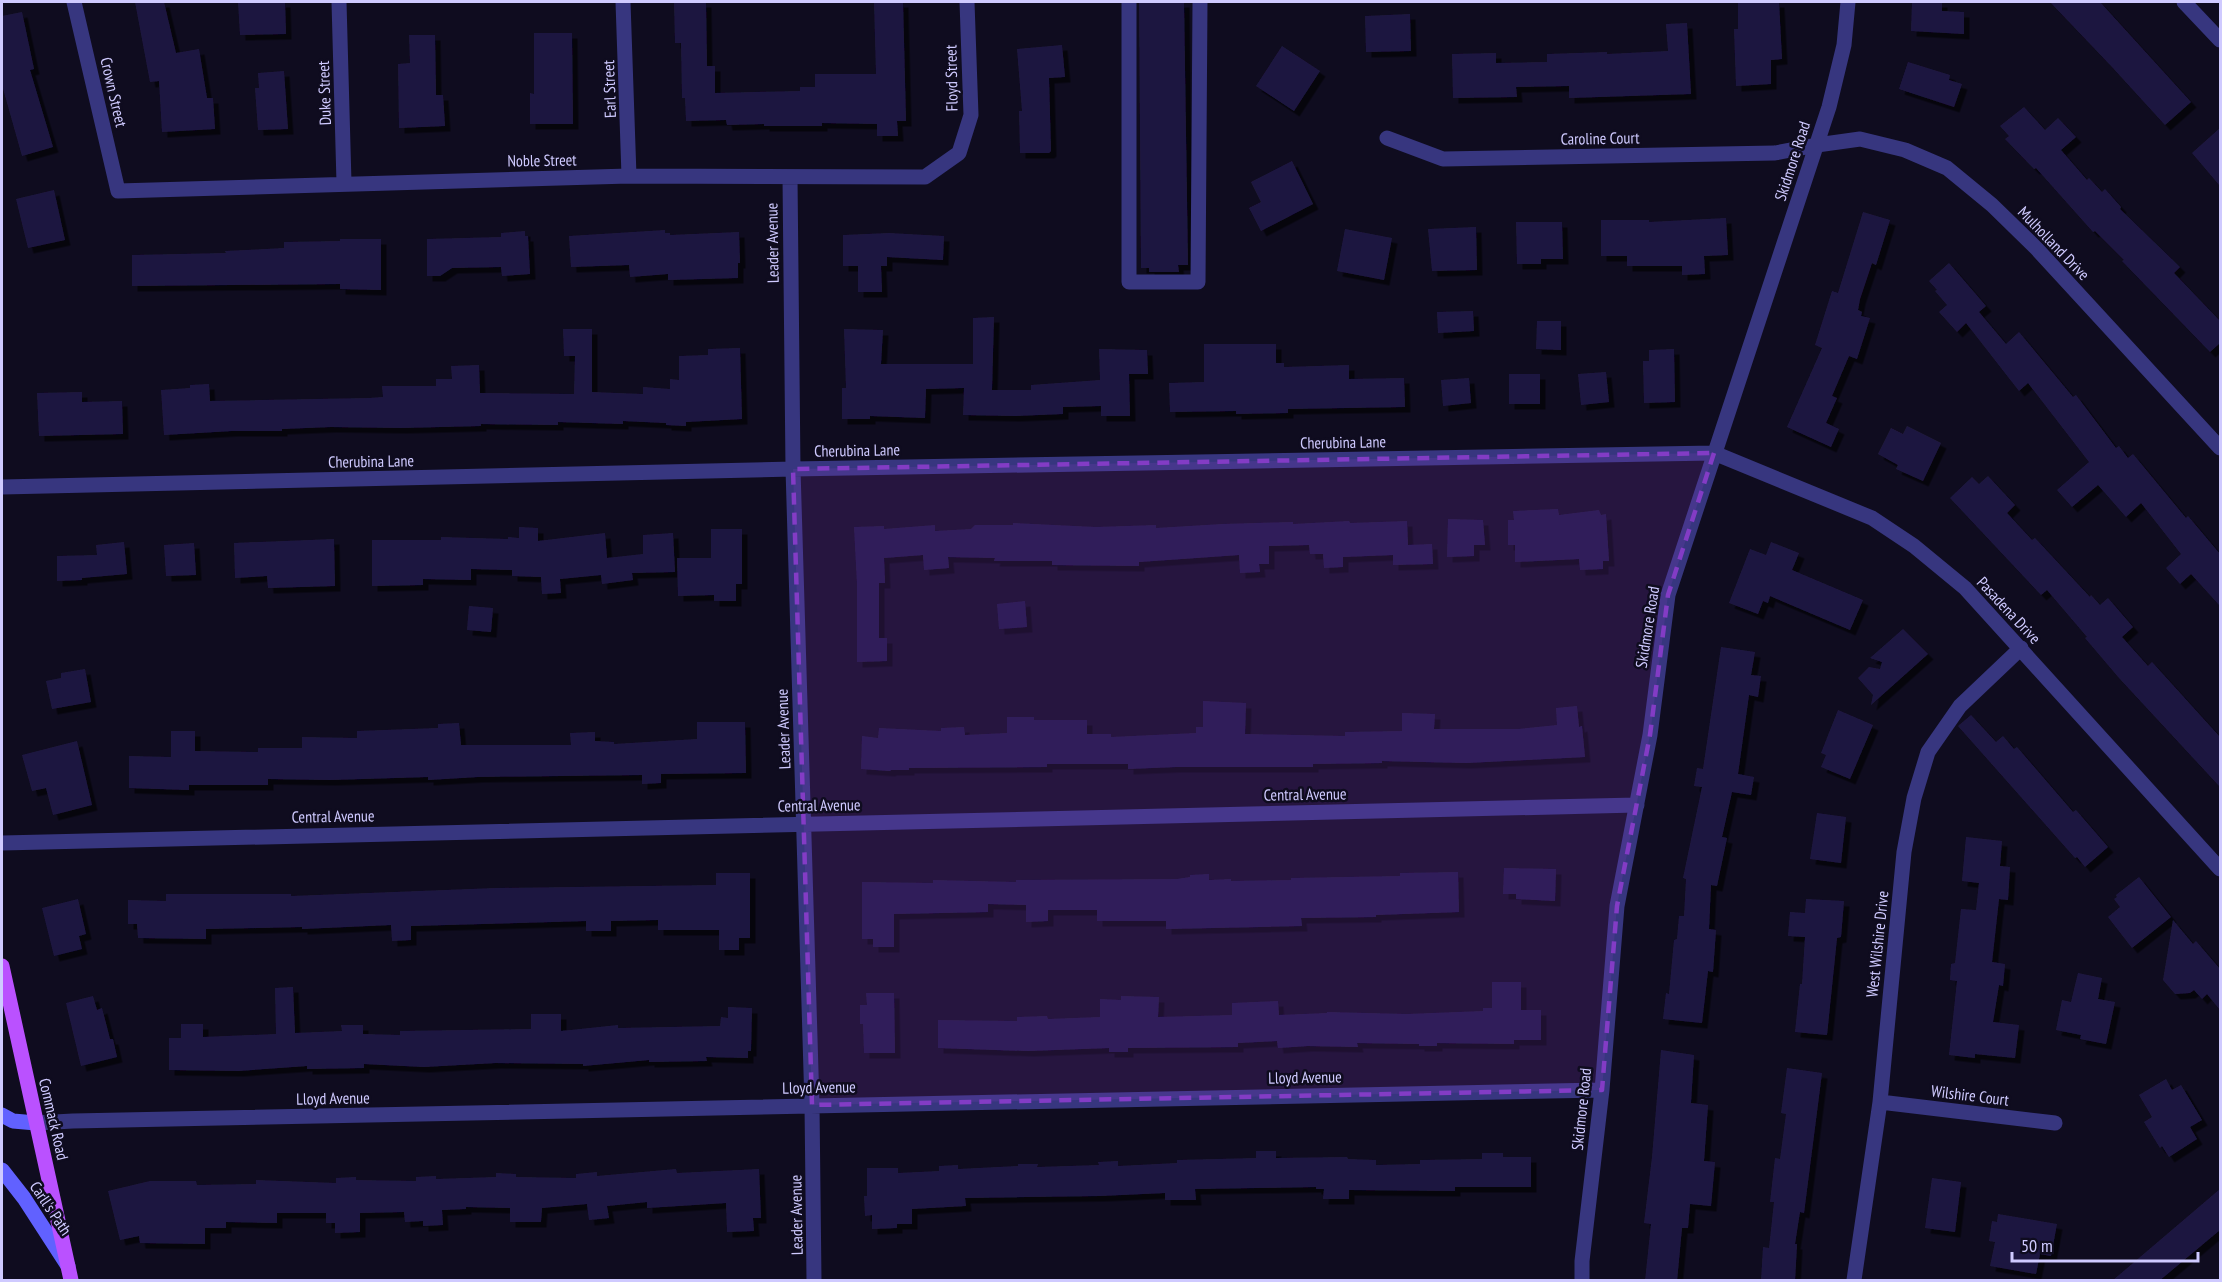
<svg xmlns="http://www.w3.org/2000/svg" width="2222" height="1282" font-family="'PT Sans Narrow',sans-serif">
	<defs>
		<filter id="shadow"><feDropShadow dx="5.5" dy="5.5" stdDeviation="0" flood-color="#0009"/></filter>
	</defs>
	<rect width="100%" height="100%" fill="#0f0c1f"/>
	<path fill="#1f1840" filter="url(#shadow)" d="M135,2H164L176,53L199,49L207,98H213L215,129L162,132L159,81L150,82Z
		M238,2H285L286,34L240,35Z
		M674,2H706L707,66H715V93L800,91V87H815V74H876L874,2H903L906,121H897L898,136H877V124L822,123V126H764V124L727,125L726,120L686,121L685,98H682L681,43H675Z
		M1139,2H1184L1188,265H1178L1179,272H1149V268H1141Z
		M1738,2H1779L1782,59L1771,60V84L1736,86L1734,29H1738Z
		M1912,2H1942V11L1964,12V34L1911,31Z
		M2050,2H2100L2191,102L2165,125L2112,67Z
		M22,12L34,69L30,70L53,147L22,156L2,85V16Z
		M1410,14L1411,51L1366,52L1365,16Z
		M1687,23L1691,94L1569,98V86L1516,87L1517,97L1453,98L1452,54L1496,53V63L1547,62V54L1607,52V54L1668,51L1666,24Z
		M534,33H572L573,124H530V93L534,94Z
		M409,35H435L436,95H443L445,126L399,128L398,64L410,63Z
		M1062,45L1065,77L1049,78L1051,151L1049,153H1020L1019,111H1022L1017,49Z
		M1282,46L1320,71L1294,111L1256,86Z
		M1908,62L1950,75L1949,80L1962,84L1954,107L1899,89Z
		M284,71L288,129L258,130L255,88H259L258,73Z
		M2024,107L2045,130L2058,118L2076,137L2061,150L2087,180L2089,178L2102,192L2105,189L2121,207L2120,209L2180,267L2174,273L2220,321V343L2210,352L2122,261L2124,260L2095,231L2093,232L2036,168L2034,169L2005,139L2009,136L2000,126Z
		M2220,128V186L2192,153Z
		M1292,161L1313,204L1261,231L1249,208L1261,202L1251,182Z
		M54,190L65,240L28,248L16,199Z
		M1863,212L1890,220L1876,265L1872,263L1860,299L1858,310L1862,312L1861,316L1870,318L1857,359L1849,356L1832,396L1837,398L1826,423L1839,429L1831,447L1787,427L1822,348L1815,345L1832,291L1838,293Z
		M1726,218L1728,255L1704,256L1705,274L1682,275V266H1627V256H1601V220H1649V222Z
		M1516,222H1562L1563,259H1541V264H1517Z
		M1476,227L1477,270L1432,271L1428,229Z
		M1345,229L1392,238L1384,280L1337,271Z
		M665,230V233H670V235L739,232L740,263H738V278L668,280V274L630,277L629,265L571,267L569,236Z
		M525,231V236H528L530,274L502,276L501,267L452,268L440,276H427V239L501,237V233Z
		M889,233L944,236L943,260L887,257V266H881L882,292H858V266H843V235Z
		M340,239H381V290L340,289V284L132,286V255L226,253L225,251L284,248V242L340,241Z
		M1949,263L1986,306L1979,312L2006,344L2019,332L2073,397L2076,395L2116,448L2119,446L2128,458L2133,454L2186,518L2188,516L2220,554V606L2191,574L2180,584L2166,568L2181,554L2141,503L2126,517L2098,485L2072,507L2057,490L2089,462L2028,383L2019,391L1966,323L1957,332L1939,312L1947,305L1935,291L1937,290L1929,281Z
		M1473,311L1474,331L1438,333L1437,312Z
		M994,317L992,390H1031V385L1100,380L1099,349L1147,350L1148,374H1129L1130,416H1101V406L1063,407V414L1015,416L963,415L964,388L926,389L925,418L870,416V419H842V388H846L844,329L883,330L881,364H973V318Z
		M1537,321H1561V350L1536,349Z
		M563,329H592V392L643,394V387L670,389V379L679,380V356L708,355V349L740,348L742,419L686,422V426L666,425V423L623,421V424L558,422V425L481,424V426L401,428L331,427L282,429V431H232L164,435L161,390L190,388V385L209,384L210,401L369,398L383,397L382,386H436V379H452L451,366L479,365L480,393L574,394L575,356H564Z
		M1204,344H1276V363H1284V367L1349,365V379L1404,378L1405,407L1288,409V413L1236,414V411L1170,412L1169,383L1204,382Z
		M1674,349L1675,402L1644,403L1643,361H1649V350Z
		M1606,372L1609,402L1581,405L1578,374Z
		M1509,374H1540V404H1509Z
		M1469,378L1471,403L1443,406L1441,380Z
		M82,392V402L122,401L123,434L39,436L37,393Z
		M1907,426L1941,443L1923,481L1896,469L1898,465L1878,454L1891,428L1903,434Z
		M1988,476L2015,505L2007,513L2032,540L2035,538L2090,597L2091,595L2100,605L2108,598L2133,627L2122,637L2148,666L2152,662L2220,737V787L2119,678L2085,638L2087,637L2047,590L2041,595L1950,498L1972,477L1979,484Z
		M1558,509L1559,515L1599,510L1601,515L1606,514L1609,561H1603V569L1580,570L1579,559L1515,562V545H1508V520H1514L1513,511Z
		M1448,519L1483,520L1485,545H1474V556L1447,557Z
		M1349,521L1350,523L1407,521L1408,545L1432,544L1433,564L1393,565V555L1343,557V567L1324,568L1323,554H1310L1309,545L1269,546V564H1259L1260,572L1240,573L1239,555L1139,562V566L1052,565V561H994L995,558L948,557L949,568L924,570L923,555L884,558L885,583H879V638H887V661L857,662V584L854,527L884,526V529L935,525V531L971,529L975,525H1013V523L1096,527L1156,525V528L1222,524L1293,522V524Z
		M519,527L538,528V541L605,533L607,558L643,554V535L673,533L675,572L632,573L633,580L602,584L601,575L560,579L561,593L542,594L541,577L512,576V570L471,569V580L423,579V585L372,586V540H441V537L508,539V537L519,538Z
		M711,529H742V584H736V601H714V595L678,596L677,558H711Z
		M334,539L335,586L268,588L267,576L235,578L234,543Z
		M124,542L127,574L82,578V580L57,581V556L97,555L96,545Z
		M1771,542L1799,553L1792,570L1863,600L1850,630L1770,596L1768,603L1763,601L1758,614L1729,603L1750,549L1766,555Z
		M194,543L196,575L166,576L164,545Z
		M1025,601L1027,627L999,629L997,604Z
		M469,606L493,608L491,632L467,630Z
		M1903,629L1928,654L1871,705L1873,695L1858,678L1869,667L1880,669L1882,662L1870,658Z
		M1721,647L1755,652L1751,675L1761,676L1758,697L1749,695L1738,774L1754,777L1751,795L1732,792L1722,837L1727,838L1717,886L1711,885L1709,929L1716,930L1713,972L1708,971L1702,1023L1663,1019L1666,993L1669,994L1674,940L1677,939L1679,916H1684L1686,879L1683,878L1702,787L1694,786L1697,768L1703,769Z
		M85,669L91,702L52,709L46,681L61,678V673Z
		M1203,701L1246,703L1245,734L1345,736V732L1402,731V713L1435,714L1434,729H1518L1557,725L1556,708L1577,706L1579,727L1582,726L1585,757L1466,763L1382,761V763L1313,764V767H1176L1128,769V764H1047V767L909,768V770H891L890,771L861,769L862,736L878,738L879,728L941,731V728L964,727L965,735L1007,733V717H1034V720H1087V734H1111V737L1196,733V727H1203Z
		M1838,710L1873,725L1850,779L1821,767L1826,755L1821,753Z
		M1971,715L1996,742L2003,736L2014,749L2017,747L2073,812L2076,810L2108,847L2085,867L2077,857L2075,858L1958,726Z
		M697,722H745L746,773L661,774V783L642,784V775L478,777L428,780V777L330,780L268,779V785H189V790L129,788V756L171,757V731H195V751L258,752V748H302V737L357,738V731L438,728V724L459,723L461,745H571L570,733L595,732V741L614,742V744L697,739Z
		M77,741L92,805L53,815L46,788L32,791L22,755Z
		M1817,813L1846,817L1841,863L1810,859Z
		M1966,837L2002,841L2000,866L2010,867L2008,900L1999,899L1992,962L2005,964L2003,986L1999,985L1993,1022L2019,1025L2015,1058L1975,1054V1058L1949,1055L1957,981L1950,980L1951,964L1955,963L1961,909L1976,910L1979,883L1962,881Z
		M1504,868L1556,869L1555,901L1516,899V894H1503Z
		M1458,872L1459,912L1376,915V917L1301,918L1302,926L1166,929V921H1097V910H1048V921L1026,922V905L988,904V912L894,914V947H873V939H862V882L933,883V880L1016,882V880L1177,879L1190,877V875L1209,874V880L1231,879V881L1291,880V878L1400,876V873Z
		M716,873H750V938H739V950H719V930H658V920L611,921V931H586V921L411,926V940L392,941L391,925L302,929V927L206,929V939L138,938L137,924H128V900L166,901V894H291V896L496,888L716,885Z
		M2139,877L2171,917L2132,948L2108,917L2120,907L2114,899L2117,897L2116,895Z
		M78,899L86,934L79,936L82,949L54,956L42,908Z
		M1806,899L1844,901L1841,937L1837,938L1827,1035L1795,1032L1800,984H1802L1805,937L1788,936L1790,912L1805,913Z
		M2173,920L2193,944L2196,941L2220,969V1010L2207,994L2202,999L2194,990L2190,993L2175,994L2163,980Z
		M2078,973L2102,978L2098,999L2115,1002L2106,1044L2080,1039L2081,1035L2056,1030L2062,1000L2071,1002Z
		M1492,982H1521V1010H1541V1040H1514V1044L1437,1043V1046H1419V1044L1357,1043L1358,1047L1308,1046L1278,1048L1277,1041L1238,1043V1047L1128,1048V1052H1109V1048L1028,1051L938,1048V1020L1017,1021V1017L1047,1016L1048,1019L1100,1017V999L1121,1000V996L1159,997L1158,1017L1232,1015V1003L1278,1001L1279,1015L1327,1013V1012L1407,1014L1483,1011V1008H1492Z
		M293,987L295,1033L342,1031L341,1025H363V1034L400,1035V1031L531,1029V1014H561V1031L618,1025V1028L720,1026L721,1017L728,1018V1007L752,1008L751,1051H748V1058L706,1057L707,1061L649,1062V1060L583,1066V1064L496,1063L424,1067L364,1064V1068L307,1069V1066L238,1071L169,1070V1038H181V1024H203V1037L276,1034L275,988Z
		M866,993H894L895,1053H864L863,1024H860V1005H867Z
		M93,996L97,1010L102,1008L110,1039H113L117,1057L81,1066L66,1003Z
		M1661,1050L1694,1055L1691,1103L1708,1105L1704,1161L1715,1162L1711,1206L1690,1204L1688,1228H1682L1677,1281H1645L1651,1224L1644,1223L1652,1157Z
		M1787,1068L1822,1073L1804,1213L1800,1212L1799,1218L1795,1244H1797L1795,1281H1761L1763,1247L1769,1248L1774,1202H1770L1775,1158L1780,1159L1786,1114L1781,1113Z
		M2166,1079L2172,1090L2181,1085L2202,1120L2190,1127L2197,1139L2169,1157L2162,1146L2160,1148L2144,1122L2152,1117L2139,1095Z
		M1256,1151H1276V1158L1347,1157L1348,1159L1376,1160V1165L1420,1164V1160L1482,1159V1153H1503V1157H1531V1187H1455V1191L1349,1190V1199H1323L1324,1189H1316V1187L1195,1189L1196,1200H1165V1193L1100,1196L965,1198L966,1206L912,1209V1224H897V1228L872,1229V1215L865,1216L864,1196H867V1168H898V1173L939,1171V1166L958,1165V1169L1018,1166V1164H1038L1037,1167L1099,1165L1098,1162L1118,1161V1166L1177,1163V1160L1256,1158Z
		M676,1169L677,1173L759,1169L761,1218H753L754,1231L727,1232L726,1203L647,1208V1202L607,1206L609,1218L589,1220L587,1204L542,1208L541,1222H510V1208L466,1207V1209L442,1210L443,1225L423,1226V1221L405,1222L404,1212L360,1213V1232L335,1233V1223H326V1213H277V1223L226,1222V1228H205V1244L140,1243L139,1236L120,1240L108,1191L150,1181H196L197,1185L256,1184V1180L336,1183V1178L356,1177V1180L416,1181V1177L436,1176V1179L496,1177V1173L516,1174V1177L576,1178V1174L597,1172V1176Z
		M1932,1178L1961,1182L1955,1232L1925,1228Z
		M2220,1189V1230L2159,1281H2112Z
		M1998,1214L2057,1224L2051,1256L2040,1254L2036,1274L1990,1266L1995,1242L1989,1241L1992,1221L1997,1222Z"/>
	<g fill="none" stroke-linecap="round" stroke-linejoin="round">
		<path stroke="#37367f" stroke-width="15" d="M1129,2V282H1198L1200,2"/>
		<path stroke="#37367f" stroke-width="15" d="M74,2L118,191L629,176L925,177L959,153L971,115L967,2
			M339,2L344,183
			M623,2L629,176
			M2184,2L2220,40
			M1387,138L1443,159L1775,153L1817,145L1860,139L1905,150L1947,168L1992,205L2037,249L2220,448
			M790,177L793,469L812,1105L814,1280
			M2,487L793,469L1714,453L1872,518L1914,546L1965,588L2220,869
			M2,843L1637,805
			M1880,1102L2055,1123
			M36,1123L73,1121L1602,1090
			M1582,1280V1261L1602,1090L1617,906L1650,735L1668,595L1829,107L1844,45L1848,2
			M1854,1280L1880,1102L1904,852L1914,798L1928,752L1960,706L2021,648"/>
		<path stroke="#6161ff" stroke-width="15" d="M2,1115L13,1121L36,1123
			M2,1170L24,1198L68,1266"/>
		<path stroke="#ba51ff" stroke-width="15" d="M2,966L71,1280"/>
	</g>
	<path fill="#833cc5" fill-opacity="0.2" stroke="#833cc5" stroke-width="4.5" stroke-dasharray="12 8" stroke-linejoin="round" d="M1714,453L1668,595L1650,735L1617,906L1602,1090L812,1105L793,469Z"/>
	<g text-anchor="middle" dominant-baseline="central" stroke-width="5" stroke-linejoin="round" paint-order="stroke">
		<g font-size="16" fill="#cfcaff" stroke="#0f0c1f">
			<text transform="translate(951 78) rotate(-91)">Floyd Street</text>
			<text transform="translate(609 89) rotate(-92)">Earl Street</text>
			<text transform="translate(114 92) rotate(77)">Crown Street</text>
			<text transform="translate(324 93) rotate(-92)">Duke Street</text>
			<text transform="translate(1600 138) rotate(-1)">Caroline Court</text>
			<text transform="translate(542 160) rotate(-1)">Noble Street</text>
			<text transform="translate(1792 161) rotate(-72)">Skidmore Road</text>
			<text transform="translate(772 243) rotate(-91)">Leader Avenue</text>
			<text transform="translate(2054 243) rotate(46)">Mulholland Drive</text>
			<text transform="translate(1343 442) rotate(-1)">Cherubina Lane</text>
			<text transform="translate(857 450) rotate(-1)">Cherubina Lane</text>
			<text transform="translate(371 461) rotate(-1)">Cherubina Lane</text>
			<text transform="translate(2009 610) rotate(47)">Pasadena Drive</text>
			<text transform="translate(1647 627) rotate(-81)">Skidmore Road</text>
			<text transform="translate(783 729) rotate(-92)">Leader Avenue</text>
			<text transform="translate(1305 794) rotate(-1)">Central Avenue</text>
			<text transform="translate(819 805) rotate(-1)">Central Avenue</text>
			<text transform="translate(333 816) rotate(-1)">Central Avenue</text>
			<text transform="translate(1877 944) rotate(-84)">West Wilshire Drive</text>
			<text transform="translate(1305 1077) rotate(-1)">Lloyd Avenue</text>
			<text transform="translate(819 1087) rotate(-1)">Lloyd Avenue</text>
			<text transform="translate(1970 1095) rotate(7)">Wilshire Court</text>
			<text transform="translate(333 1098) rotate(-1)">Lloyd Avenue</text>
			<text transform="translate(1581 1109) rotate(-84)">Skidmore Road</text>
			<text transform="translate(54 1119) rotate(77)">Commack Road</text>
			<text transform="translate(51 1208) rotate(56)">Carll's Path</text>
			<text transform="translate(796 1215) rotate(-91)">Leader Avenue</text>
		</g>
	</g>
	<rect width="2222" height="1282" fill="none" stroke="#cfcaff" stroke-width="6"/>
	<path d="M2012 1252v9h186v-9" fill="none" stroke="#cfcaff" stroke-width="3"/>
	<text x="2021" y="1252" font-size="18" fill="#cfcaff" stroke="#0f0c1f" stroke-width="4.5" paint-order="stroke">50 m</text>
</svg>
